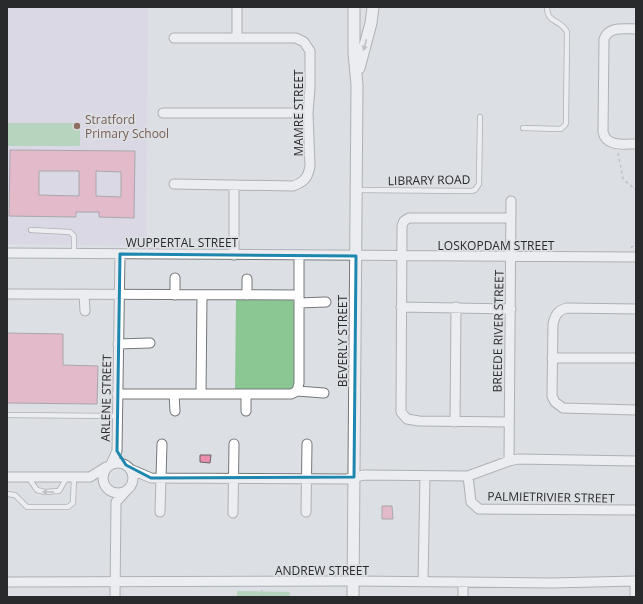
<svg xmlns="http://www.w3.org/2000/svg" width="643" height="604" font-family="'Open Sans',sans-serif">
	<rect width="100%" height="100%" fill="#dcdfe3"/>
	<path fill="#d8d1e7" d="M7,7H148L146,246L7,244Z"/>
	<path fill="#8bc793" d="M7,123H80V146H7Z
		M236,299H291L295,303V385L291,390H235Z
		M237,591L290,592L289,597H237Z"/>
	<path fill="#eb8eac" stroke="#686364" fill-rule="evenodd" d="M10,150L135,151L134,218L99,217V212H76V217L9,216ZM39,171H79V196L39,195ZM96,171L121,172V197L96,196Z
		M7,333L63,334V365L98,366L97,404L7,403Z
		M200,455H211L210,463L200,462Z
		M382,506H392L393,519H382Z"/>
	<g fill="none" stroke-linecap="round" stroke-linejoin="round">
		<g stroke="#75787b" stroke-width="6">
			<path id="service" d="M523,128L561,129L565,125L566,123L567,32C561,19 547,24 547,7
				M356,190L471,191L475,190L479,184L480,117
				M31,230L70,232L74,236V253
				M7,415L117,416
				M28,477L37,490L45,492L59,491L67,477
				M7,494L15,495L27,507H68L73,503L74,477"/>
		</g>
		<g stroke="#75787b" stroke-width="11">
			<path id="minor" d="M636,29C624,29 609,26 604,39L603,132C606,147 624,144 636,144
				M237,37V7
				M174,38H296L304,42L310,51V88L308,113L310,166C308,178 304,182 293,186L174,184
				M163,113H308
				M234,185V255
				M7,253L636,257
				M7,294L299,295
				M84,294L85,311
				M175,295V278
				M247,295V279
				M299,303L326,302
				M401,307L511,309
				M636,309L567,308C558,310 555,315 553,324L552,396L555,402L563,408L636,410
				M118,344L150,343
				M552,358H636
				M297,391L324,393
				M117,394H291C297,392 298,389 299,383V255
				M174,394L175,411
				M201,394L202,295
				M246,394V411
				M455,422L456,307
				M509,422L419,421L407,419L401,412L402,226L404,221L409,218H511
				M509,461L511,201
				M103 478a15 15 0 1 1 30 0a15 15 0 1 1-30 0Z
				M111,464L117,451L120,254
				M130,469L151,478L347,479L364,475L468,476L509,461L518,459L636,461
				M468,476L471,502L479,509L636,510
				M7,477H90L106,467
				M160,512L162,444
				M306,512L307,444
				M233,513L234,444
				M635,581V597
				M7,582L353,581L552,583L636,581
				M423,582L425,476
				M115,597L116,502L126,491
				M463,597V583"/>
		</g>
		<g stroke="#75787b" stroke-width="13">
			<path id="tertiary" d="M359,68L371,23L373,7
				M353,597L357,85L354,53V7"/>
		</g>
		<path stroke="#9a9c9f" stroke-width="1.5" stroke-dasharray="3 3" stroke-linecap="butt" d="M618,153L623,179L636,190
			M631,248L636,242
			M262,597V590"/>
		<use href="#service" stroke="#fff" stroke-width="4.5"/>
		<use href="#minor" stroke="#fff" stroke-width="9"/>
		<use href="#tertiary" stroke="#fff" stroke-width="11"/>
	</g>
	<defs><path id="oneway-solid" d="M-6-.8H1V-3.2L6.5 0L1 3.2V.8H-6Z"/></defs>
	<g fill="#9f9fa0">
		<use href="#oneway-solid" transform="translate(365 45) rotate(105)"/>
		<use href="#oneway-solid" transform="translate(48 492) rotate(-179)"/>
	</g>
	<path d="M0 0H643V604H0ZM120,254L356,256L354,477L151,478L126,465L117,451Z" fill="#dcdfe3" fill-opacity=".55" fill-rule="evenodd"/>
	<path fill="none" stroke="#1d87af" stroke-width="3" stroke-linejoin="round" d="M120,254L356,256L354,477L151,478L126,465L117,451Z"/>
	<circle fill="#8d6e63" stroke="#dcdfe3" stroke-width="1.5" cx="77" cy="126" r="4"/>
	<g text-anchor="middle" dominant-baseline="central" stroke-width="3.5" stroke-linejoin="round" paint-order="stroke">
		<g font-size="12" fill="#292a2c" stroke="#dcdfe3">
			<text transform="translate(298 113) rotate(-90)">MAMRE STREET</text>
			<text transform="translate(429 180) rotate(-1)">LIBRARY ROAD</text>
			<text x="182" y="242">WUPPERTAL STREET</text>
			<text x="496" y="245">LOSKOPDAM STREET</text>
			<text transform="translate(498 331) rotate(-89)">BREEDE RIVER STREET</text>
			<text transform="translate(342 341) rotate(-90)">BEVERLY STREET</text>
			<text transform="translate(106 398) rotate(-89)">ARLENE STREET</text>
			<text transform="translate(551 497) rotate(1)">PALMIETRIVIER STREET</text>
			<text x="322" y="570">ANDREW STREET</text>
		</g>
		<g font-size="12" fill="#785e54" stroke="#dcdfe3" text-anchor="start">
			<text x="85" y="119">Stratford<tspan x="85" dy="14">Primary School</tspan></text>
		</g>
	</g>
	<rect width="643" height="604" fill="none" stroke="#292a2c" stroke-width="16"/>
</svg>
